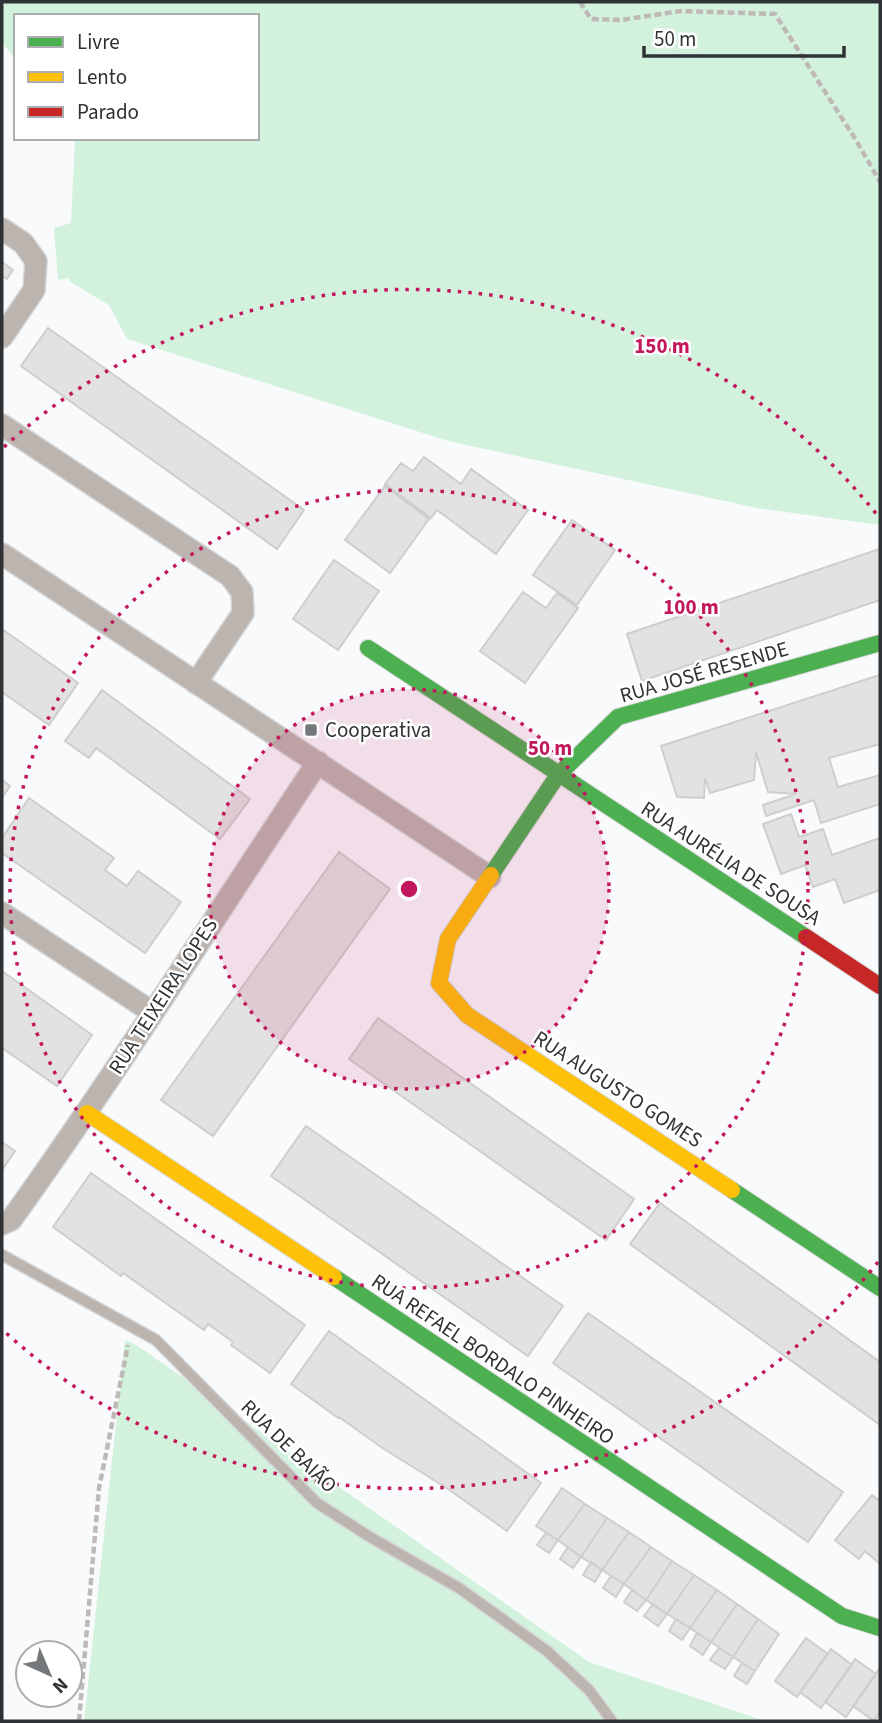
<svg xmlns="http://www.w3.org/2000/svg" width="882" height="1723" font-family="'Source Sans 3',sans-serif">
	<rect width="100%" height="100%" fill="#f8fafc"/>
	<path fill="#d3f2de" d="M2,2H880V525L757,508L448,441L127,339L109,305L69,281V278L58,280L54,228L71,223L75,138H257V16H16V60L2,42Z
		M125,1340L135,1344L589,1662L765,1721H84Z"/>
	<path fill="#e3e2e3" stroke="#cfcece" stroke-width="2" d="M2,262L13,270L7,279L2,276Z
		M48,328L304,510L277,549L21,366Z
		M424,457L461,484L471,469L528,510L496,554L437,510L431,518L385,484L401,463L413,471Z
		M385,486L429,519L390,573L345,540Z
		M572,520L615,550L577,605L533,575Z
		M880,549V600L642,681L627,634Z
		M334,560L379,591L338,650L293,619Z
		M523,592L546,608L557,593L578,608L525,683L480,651Z
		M2,629L78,683L49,725L2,692Z
		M880,675V744L829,758L838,787L880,775V804L821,823L814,800L766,816L763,805L796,794L768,792L756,752L754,780L710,793L705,778L704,798L677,797L661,746Z
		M102,690L250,799L220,839L96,748L89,758L65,741Z
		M2,780L10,786L2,798Z
		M29,798L114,858L105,870L127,886L138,871L181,902L145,953L2,853V838Z
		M791,814L799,837L823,829L832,855L880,838V890L844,903L835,879L813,887L805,865L781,874L763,824Z
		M339,852L390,889L213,1136L161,1100Z
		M2,971L92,1035L57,1086L2,1048Z
		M378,1018L634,1199L606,1240L349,1059Z
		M306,1126L563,1306L528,1356L271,1176Z
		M2,1142L15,1151L2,1170Z
		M91,1173L305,1325L270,1373L231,1345L233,1342L208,1324L204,1330L123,1273L121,1276L53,1227Z
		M660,1203L880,1362V1425L630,1244Z
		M588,1313L843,1492L808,1542L553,1363Z
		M329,1331L541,1483L507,1531L448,1489L381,1447L339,1417L338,1418L291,1384Z
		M562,1488L585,1504L558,1540L536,1526Z
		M872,1495L880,1501V1564L865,1551L859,1559L835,1540Z
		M585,1504L607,1518L581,1557L558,1540Z
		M607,1518L629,1532L602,1570L581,1557Z
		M629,1532L651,1547L624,1584L602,1570Z
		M546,1533L558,1540L549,1553L537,1545Z
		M568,1547L581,1557L573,1568L560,1559Z
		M651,1547L672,1561L646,1600L624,1584Z
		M672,1561L694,1575L667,1614L646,1600Z
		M591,1562L602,1570L595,1582L583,1575Z
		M694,1575L717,1590L690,1628L667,1614Z
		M611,1576L624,1584L616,1597L603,1588Z
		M632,1590L646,1600L637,1611L624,1602Z
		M717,1590L737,1604L711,1642L690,1628Z
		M653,1604L667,1614L658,1626L644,1616Z
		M737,1604L758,1619L733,1657L711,1642Z
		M676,1619L690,1628L682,1640L669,1631Z
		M758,1619L779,1634L755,1671L733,1657Z
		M697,1633L711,1642L703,1655L690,1646Z
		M806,1638L828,1654L797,1697L775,1681Z
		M719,1648L733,1657L725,1669L710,1660Z
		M831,1649L852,1665L821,1708L800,1692Z
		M855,1659L876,1674L846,1717L825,1702Z
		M742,1663L755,1671L747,1684L734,1676Z
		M880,1668V1712L874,1721L853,1706Z"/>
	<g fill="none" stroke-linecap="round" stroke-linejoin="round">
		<g stroke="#d5d6d7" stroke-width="13">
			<path id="lane" d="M2,1255L156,1340L317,1503L370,1537L459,1588L547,1651L589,1690L612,1721"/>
		</g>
		<g stroke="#d5d6d7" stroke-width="24">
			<path id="street" d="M2,229L23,243L36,261L34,290L2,337
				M2,425L230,576L242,592L243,613L196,683
				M2,554L490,877
				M2,913L152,1012
				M2,1224L11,1220C118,1071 216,915 318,762"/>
		</g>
		<g stroke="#d5d6d7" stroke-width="18">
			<path id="fast" d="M368,648L806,937
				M491,875L558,775L618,717L880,643
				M732,1190L880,1288
				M334,1277L842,1616L880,1628"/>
		</g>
		<g stroke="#d5d6d7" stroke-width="18">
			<path id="slow" d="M491,875L448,939L439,983L467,1015L732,1190
				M87,1113L334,1277"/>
		</g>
		<g stroke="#d5d6d7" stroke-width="18">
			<path id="jam" d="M806,937L880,986"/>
		</g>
		<path stroke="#beb9b6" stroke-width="4.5" stroke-dasharray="7 3.5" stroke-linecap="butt" d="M580,2L591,19L621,20L681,11L775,14L856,140L880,182
			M79,1721L99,1488L128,1345"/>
		<use href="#lane" stroke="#bcb4af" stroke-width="10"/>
		<use href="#street" stroke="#bcb4af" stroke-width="21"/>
		<use href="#fast" stroke="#4caf50" stroke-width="16"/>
		<use href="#slow" stroke="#ffc107" stroke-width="16"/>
		<use href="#jam" stroke="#c62828" stroke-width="16"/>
	</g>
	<circle cx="409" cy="889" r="200" fill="#c2185b" fill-opacity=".12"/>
	<g fill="none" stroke="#c2185b" stroke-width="3.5" stroke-dasharray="3.5 7">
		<circle cx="409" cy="889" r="200"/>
		<circle cx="409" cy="889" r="399"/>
		<path d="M878 1262A599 599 0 0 1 4 1331M4 447A599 599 0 0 1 878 516"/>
	</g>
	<rect fill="#75787a" stroke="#fff" stroke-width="2.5" x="304" y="723" width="14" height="14" rx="3.5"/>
	<g text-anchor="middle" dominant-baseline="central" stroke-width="5" stroke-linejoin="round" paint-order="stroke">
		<g font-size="21" fill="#2f3234" stroke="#fff">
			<text transform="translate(704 672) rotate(-16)">RUA JOSÉ RESENDE</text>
			<text transform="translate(731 863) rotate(33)">RUA AURÉLIA DE SOUSA</text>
			<text transform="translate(163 996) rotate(-57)">RUA TEIXEIRA LOPES</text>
			<text transform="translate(618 1089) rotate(33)">RUA AUGUSTO GOMES</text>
			<text transform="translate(493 1359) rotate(34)">RUA REFAEL BORDALO PINHEIRO</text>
			<text transform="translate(289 1446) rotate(44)">RUA DE BAIÃO</text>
		</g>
		<g font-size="21" fill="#2f3234" stroke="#fff" text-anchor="start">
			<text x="325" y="730">Cooperativa</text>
		</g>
	</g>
	<circle cx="409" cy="889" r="10" fill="#c2185b" stroke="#fff" stroke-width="3.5"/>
	<g font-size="21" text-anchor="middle" font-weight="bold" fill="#c2185b" stroke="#fff" stroke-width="5" stroke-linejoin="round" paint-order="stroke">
		<text x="662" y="353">150 m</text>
		<text x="691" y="614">100 m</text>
		<text x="550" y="755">50 m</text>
	</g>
	<rect width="882" height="1723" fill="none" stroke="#2f3234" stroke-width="7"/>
	<rect x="14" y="14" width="245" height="126" fill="#ffffff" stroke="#acadae" stroke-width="2"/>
	<rect x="28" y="37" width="35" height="10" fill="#4caf50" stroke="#acadae" stroke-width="2"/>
	<text x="77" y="49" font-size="21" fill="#2f3234">Livre</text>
	<rect x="28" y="72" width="35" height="10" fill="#ffc107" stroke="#acadae" stroke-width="2"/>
	<text x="77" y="84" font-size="21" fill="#2f3234">Lento</text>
	<rect x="28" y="107" width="35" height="10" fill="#c62828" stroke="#acadae" stroke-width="2"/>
	<text x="77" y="119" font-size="21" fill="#2f3234">Parado</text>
	<g transform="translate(49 1674) rotate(136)"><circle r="33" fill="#ffffff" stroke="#acadae" stroke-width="2"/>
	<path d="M0-5L12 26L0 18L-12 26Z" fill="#75787a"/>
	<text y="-10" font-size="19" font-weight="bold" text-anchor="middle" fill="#2f3234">N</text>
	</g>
	<path d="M644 46v10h200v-10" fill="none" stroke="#2f3234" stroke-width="3.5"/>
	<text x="654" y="46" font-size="21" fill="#2f3234" stroke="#ffffff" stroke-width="5" paint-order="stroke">50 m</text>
</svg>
